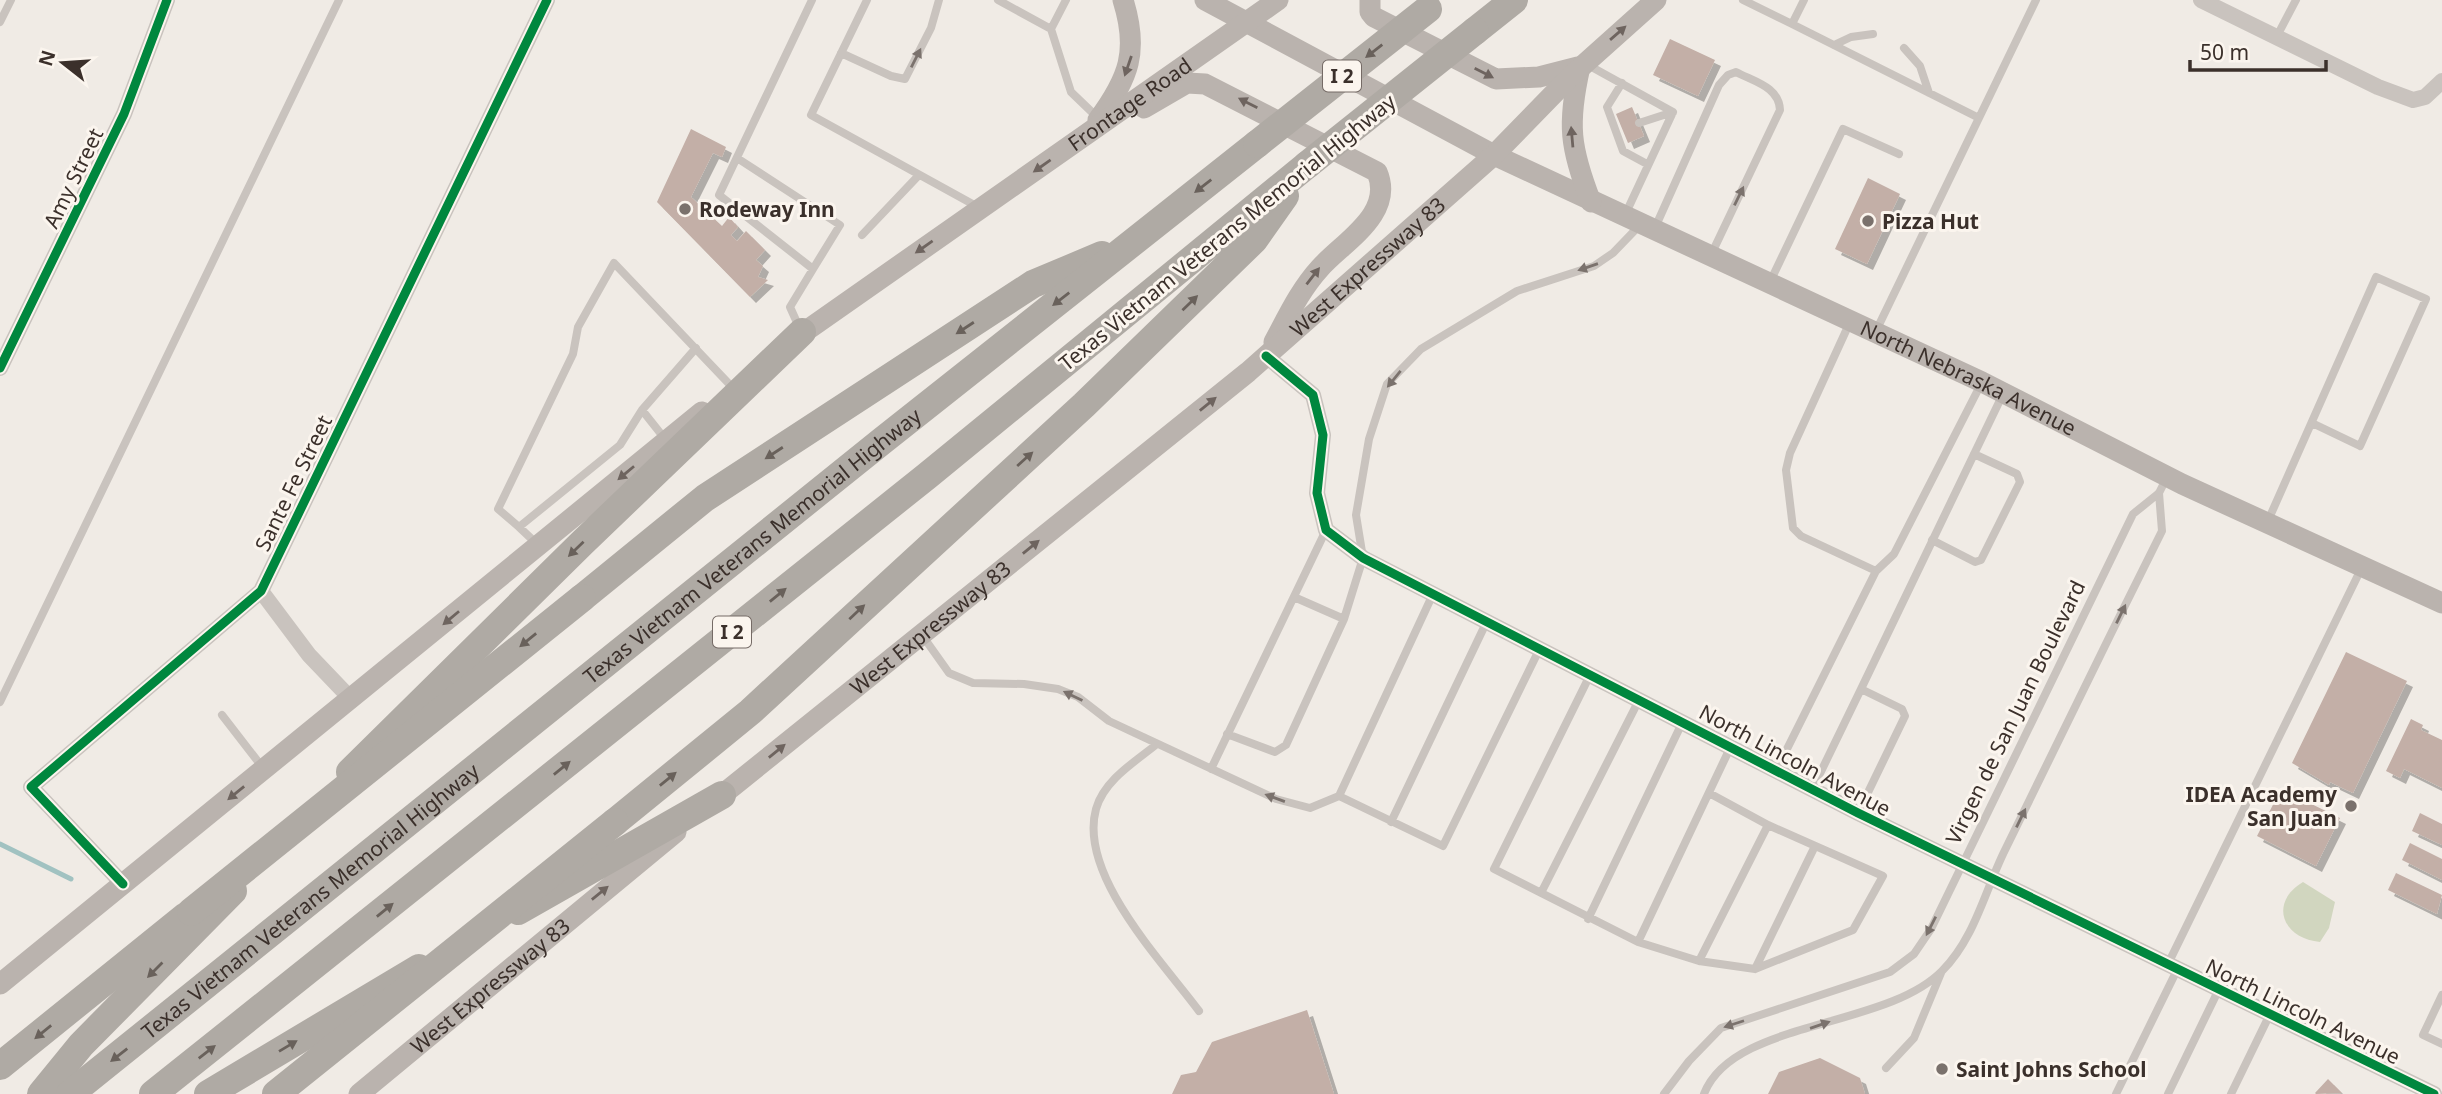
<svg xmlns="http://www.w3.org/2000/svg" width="2442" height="1094" font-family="'Noto Sans',sans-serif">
	<defs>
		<filter id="shadow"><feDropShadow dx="6" dy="6" stdDeviation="0" flood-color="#0004"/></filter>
	</defs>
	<rect width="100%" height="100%" fill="#f0ebe5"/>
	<path fill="#d1d6bf" d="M2303,882L2335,902L2329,928L2320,942C2283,939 2268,903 2303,882Z"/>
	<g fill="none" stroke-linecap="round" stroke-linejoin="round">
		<path stroke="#a1c2c1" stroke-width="5" d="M0,844L71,879"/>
	</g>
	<path fill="#c3afa7" filter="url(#shadow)" d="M1670,39L1715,60L1698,96L1653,75Z
		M1632,107L1644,136L1628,143L1616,114Z
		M691,129L726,147L722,157L713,153L691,197L722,226L729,217L738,227L731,235L737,241L746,231L765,250L756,260L763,266L758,277L768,280L750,297L657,202Z
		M1868,178L1900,194L1867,264L1835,249Z
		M2346,652L2407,681L2353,793L2330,782L2329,785L2292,763Z
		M2411,719L2423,725L2421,730L2442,740V788L2404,769L2400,778L2386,771Z
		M2281,789L2340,818L2316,866L2257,836Z
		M2420,813L2442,824V845L2412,831Z
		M2410,843L2442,859V880L2402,860Z
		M2396,873L2442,895L2437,914L2388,890Z
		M1307,1010L1334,1094H1172L1181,1075L1196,1072L1212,1042Z
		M1820,1058L1860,1078L1865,1094H1768L1779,1072Z
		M2328,1079L2342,1093L2316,1094L2315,1093Z"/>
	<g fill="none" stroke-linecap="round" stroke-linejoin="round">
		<path stroke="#c9c3be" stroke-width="8" d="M867,0L811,115L978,207
			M998,0L1051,29L1066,0
			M1743,0L1792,24
			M1804,0L1792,24L1979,118
			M0,22L11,0
			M1051,29L1071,92L1097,117
			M2277,36L2296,0
			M1834,45L1851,37L1873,34
			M1904,48L1920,66L1929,93
			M841,53L891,76L905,79L931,28L939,0
			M1588,65L1673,112L1625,215
			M1622,83L1607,107L1623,151L1647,164
			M1639,123L1673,112
			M737,158L840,225L813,269L719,195L812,0
			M1654,230L1719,85L1728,75L1736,72C1755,82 1779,87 1780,110L1711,255
			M862,235L919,175
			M1770,282L1843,129L1899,154
			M1850,322L1790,453L1786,470L1793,528L1801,536L1876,571
			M799,327L790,307L813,269
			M1876,331L2036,0
			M665,439L642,410L696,348
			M2267,523L2376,277L2426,299L2360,446L2312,423
			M519,527L498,509L573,354L578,327L614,263L733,388
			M1932,540L1975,562L1981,560L2020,482L2017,474L1974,454
			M537,544L519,527L620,445L642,410
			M1433,594L1339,796L1443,846L1540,648
			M1294,597L1344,619
			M922,635L949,673L973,683L1024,684L1058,689L1078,697L1109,721L1276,799L1310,808L1339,796
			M1591,673L1494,869L1638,942L1699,961L1755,969L1853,930L1883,876L1768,825
			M1861,689L2002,396
			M0,702L339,0
			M222,715L263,768
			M1227,734L1275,752L1286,745L1344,619L1363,558L1356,515L1369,439L1387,384L1421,349L1517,291L1594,266L1613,253L1640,225
			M1157,744C1136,761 1104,780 1096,809C1078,875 1162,961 1199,1011
			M1211,769L1326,530
			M1776,771L1876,571L1894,554L1982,382
			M1812,790L1861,689L1902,709L1905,716L1858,813
			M1391,822L1487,621
			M1541,893L1640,698
			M1588,919L1683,721
			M1638,942L1731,746
			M1699,961L1768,825L1709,793
			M2168,964L2362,567
			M1755,969L1815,846
			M2442,995L2423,1035L2442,1044
			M1886,1068L1914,1038L1941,973
			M1664,1094L1689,1061L1721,1028L1890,972L1914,954L1931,929L2133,514L2159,493L2166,479
			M1704,1094C1732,1020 1885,1029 1942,971C1975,938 1985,890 2005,850C2057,743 2109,637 2162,531L2159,493
			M2116,1094L2178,968
			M2168,1094L2219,989
			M2231,1094L2270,1014"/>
		<path stroke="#c9c3be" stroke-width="16" d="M2201,0L2378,87L2413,100L2425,97L2442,81
			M1266,356L1313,395L1323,435L1317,493L1326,530L1363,558L1858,813L2434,1094
			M0,368L124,114L167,0
			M261,591L309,655L352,700
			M123,884L31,787L261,591L547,0"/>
		<g stroke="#bab3ae" stroke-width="21">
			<path id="s1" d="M1205,0L1494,155L1982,382L2182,484L2442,603"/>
			<path d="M1370,0V12L1374,17L1496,79L1539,77L1578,67"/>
			<path d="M1580,67C1567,124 1570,148 1591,202"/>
			<path d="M1144,108L1187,83L1205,84L1377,172C1395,214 1343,242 1320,268C1300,290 1288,316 1274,342"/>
			<path d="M1098,120C1129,78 1139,51 1123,0"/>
			<path id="s2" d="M793,340L1278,0"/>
			<path id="s3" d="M712,803L1248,372L1494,155L1571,76L1656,0"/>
			<path d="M0,984L702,412"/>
			<path id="s4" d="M359,1094L676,832"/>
		</g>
		<g stroke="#afaaa4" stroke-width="28">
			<path d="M1475,31L1514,0"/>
			<path d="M582,598L705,498L1033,284L1102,255"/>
			<path d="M350,772L582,543L802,332"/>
			<path d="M615,822L750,712L1084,405L1254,240L1285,196"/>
			<path d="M518,911L722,795"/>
			<path d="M0,1066L186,916"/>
			<path d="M41,1094L81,1045L233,891"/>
			<path id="s5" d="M70,1094L882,441L1257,144"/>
			<path d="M153,1094L927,476L1307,165"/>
			<path d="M208,1094L419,968"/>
		</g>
		<path stroke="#afaaa4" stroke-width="28" d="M1257,144L1428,9
			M1307,165L1475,31
			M191,912L582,598
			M276,1094L615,822"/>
		<g stroke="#fbf5ee" stroke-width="13">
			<path id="cycleway" d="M1266,356L1313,395L1323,435L1317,493L1326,530L1363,558L1858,813L2434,1094
				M0,368L124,114L167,0
				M123,884L31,787L261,591L547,0"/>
		</g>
		<use href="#cycleway" stroke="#00873e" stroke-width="9"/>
	</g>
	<defs><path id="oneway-solid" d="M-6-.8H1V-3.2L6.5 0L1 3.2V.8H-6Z" transform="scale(1.75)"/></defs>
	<g fill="#6e645f">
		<use href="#oneway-solid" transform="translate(1618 33) rotate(-41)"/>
		<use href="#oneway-solid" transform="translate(1128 66) rotate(109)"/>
		<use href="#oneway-solid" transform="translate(1484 73) rotate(27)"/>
		<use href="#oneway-solid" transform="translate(1248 103) rotate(-153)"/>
		<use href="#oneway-solid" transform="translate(1572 137) rotate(-95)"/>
		<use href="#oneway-solid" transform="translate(1042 166) rotate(145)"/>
		<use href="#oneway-solid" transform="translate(924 247) rotate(145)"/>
		<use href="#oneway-solid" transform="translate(1313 276) rotate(-52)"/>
		<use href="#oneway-solid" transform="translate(1208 404) rotate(-39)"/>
		<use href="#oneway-solid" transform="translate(626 473) rotate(140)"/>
		<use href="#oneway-solid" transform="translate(1031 547) rotate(-39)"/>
		<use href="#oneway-solid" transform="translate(451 618) rotate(140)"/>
		<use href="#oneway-solid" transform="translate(777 751) rotate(-39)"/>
		<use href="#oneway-solid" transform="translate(236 793) rotate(141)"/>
		<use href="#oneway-solid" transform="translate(600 893) rotate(-39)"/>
	</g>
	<g fill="#69615b">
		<use href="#oneway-solid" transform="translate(1374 51) rotate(142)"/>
		<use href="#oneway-solid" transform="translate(1203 186) rotate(142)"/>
		<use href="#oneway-solid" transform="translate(1061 299) rotate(142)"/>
		<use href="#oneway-solid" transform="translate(1190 303) rotate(-44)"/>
		<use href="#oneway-solid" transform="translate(965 328) rotate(147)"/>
		<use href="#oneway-solid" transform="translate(774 453) rotate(147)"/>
		<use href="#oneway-solid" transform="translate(1025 459) rotate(-42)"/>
		<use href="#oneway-solid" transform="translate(576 549) rotate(136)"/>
		<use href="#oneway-solid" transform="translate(778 595) rotate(-39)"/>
		<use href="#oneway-solid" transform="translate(857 612) rotate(-43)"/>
		<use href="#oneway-solid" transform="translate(528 640) rotate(141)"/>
		<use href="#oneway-solid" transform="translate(562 768) rotate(-39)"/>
		<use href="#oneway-solid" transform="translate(668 779) rotate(-39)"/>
		<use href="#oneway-solid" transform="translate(385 910) rotate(-39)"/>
		<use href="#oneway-solid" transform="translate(155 970) rotate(135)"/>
		<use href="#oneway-solid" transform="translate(43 1032) rotate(141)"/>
		<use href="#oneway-solid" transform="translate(288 1046) rotate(-31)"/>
		<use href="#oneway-solid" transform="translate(207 1052) rotate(-38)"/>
		<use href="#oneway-solid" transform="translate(119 1055) rotate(142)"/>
	</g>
	<g fill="#7b726d">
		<use href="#oneway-solid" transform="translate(916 58) rotate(-63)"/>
		<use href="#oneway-solid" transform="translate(1739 196) rotate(-64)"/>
		<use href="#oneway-solid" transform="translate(1588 267) rotate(161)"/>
		<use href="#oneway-solid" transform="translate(1394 379) rotate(129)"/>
		<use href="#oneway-solid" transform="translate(2121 614) rotate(-64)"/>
		<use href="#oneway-solid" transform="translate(1073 696) rotate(-154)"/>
		<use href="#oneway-solid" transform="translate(1275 798) rotate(-160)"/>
		<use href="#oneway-solid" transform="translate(2021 818) rotate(-64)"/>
		<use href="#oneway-solid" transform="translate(1931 926) rotate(117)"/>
		<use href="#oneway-solid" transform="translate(1734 1024) rotate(162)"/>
		<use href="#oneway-solid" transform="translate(1820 1025) rotate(-19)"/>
	</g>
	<g fill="#7a716c" stroke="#fbf5ee" stroke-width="2.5">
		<circle cx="685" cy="209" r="7"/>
		<circle cx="1868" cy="221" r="7"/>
		<circle cx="2351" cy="806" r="7"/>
		<circle cx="1942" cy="1069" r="7"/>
	</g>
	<g text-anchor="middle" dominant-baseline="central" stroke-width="6" stroke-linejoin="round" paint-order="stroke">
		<g fill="#fbf5ee" stroke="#756b66" stroke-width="2">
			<rect x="1323" y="60.5" width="38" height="31" rx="5"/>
			<rect x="713" y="616.5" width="38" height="31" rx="5"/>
		</g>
		<g font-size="19" font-weight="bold" fill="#3b302b">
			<text x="1342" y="76">I 2</text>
			<text x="732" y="632">I 2</text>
		</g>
		<g font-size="21" fill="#3b302b" stroke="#fbf5ee">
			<text stroke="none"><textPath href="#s2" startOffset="411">Frontage Road</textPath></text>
			<text transform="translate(73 178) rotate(-64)">Amy Street</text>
			<text transform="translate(1227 232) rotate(-39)">Texas Vietnam Veterans Memorial Highway</text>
			<text stroke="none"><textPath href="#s3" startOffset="847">West Expressway 83</textPath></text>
			<text stroke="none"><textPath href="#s1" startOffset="852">North Nebraska Avenue</textPath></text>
			<text transform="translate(293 483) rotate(-64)">Sante Fe Street</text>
			<text stroke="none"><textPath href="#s5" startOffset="875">Texas Vietnam Veterans Memorial Highway</textPath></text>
			<text stroke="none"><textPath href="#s3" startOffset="280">West Expressway 83</textPath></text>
			<text transform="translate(2015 712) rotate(-64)">Virgen de San Juan Boulevard</text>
			<text transform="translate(1795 760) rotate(28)">North Lincoln Avenue</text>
			<text stroke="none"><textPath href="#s5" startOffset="308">Texas Vietnam Veterans Memorial Highway</textPath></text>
			<text stroke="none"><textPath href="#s4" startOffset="170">West Expressway 83</textPath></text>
			<text transform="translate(2303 1011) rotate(26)">North Lincoln Avenue</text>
		</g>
		<g font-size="21" font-weight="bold" fill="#3b302b" stroke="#fbf5ee" text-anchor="start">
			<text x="699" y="209">Rodeway Inn</text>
			<text x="1882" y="221">Pizza Hut</text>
			<text x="2337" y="794" text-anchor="end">IDEA Academy<tspan x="2337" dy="24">San Juan</tspan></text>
			<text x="1956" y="1069">Saint Johns School</text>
		</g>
	</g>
	<g transform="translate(63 63) rotate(287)" stroke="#fbf5ee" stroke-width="5" paint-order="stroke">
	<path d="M0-5L12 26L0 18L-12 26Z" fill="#3b302b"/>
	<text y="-10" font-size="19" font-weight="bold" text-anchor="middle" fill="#3b302b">N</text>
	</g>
	<path d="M2190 60v10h136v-10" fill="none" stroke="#3b302b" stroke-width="3.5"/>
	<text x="2200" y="60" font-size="21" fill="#3b302b" stroke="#fbf5ee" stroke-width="5" paint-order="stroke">50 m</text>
</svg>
